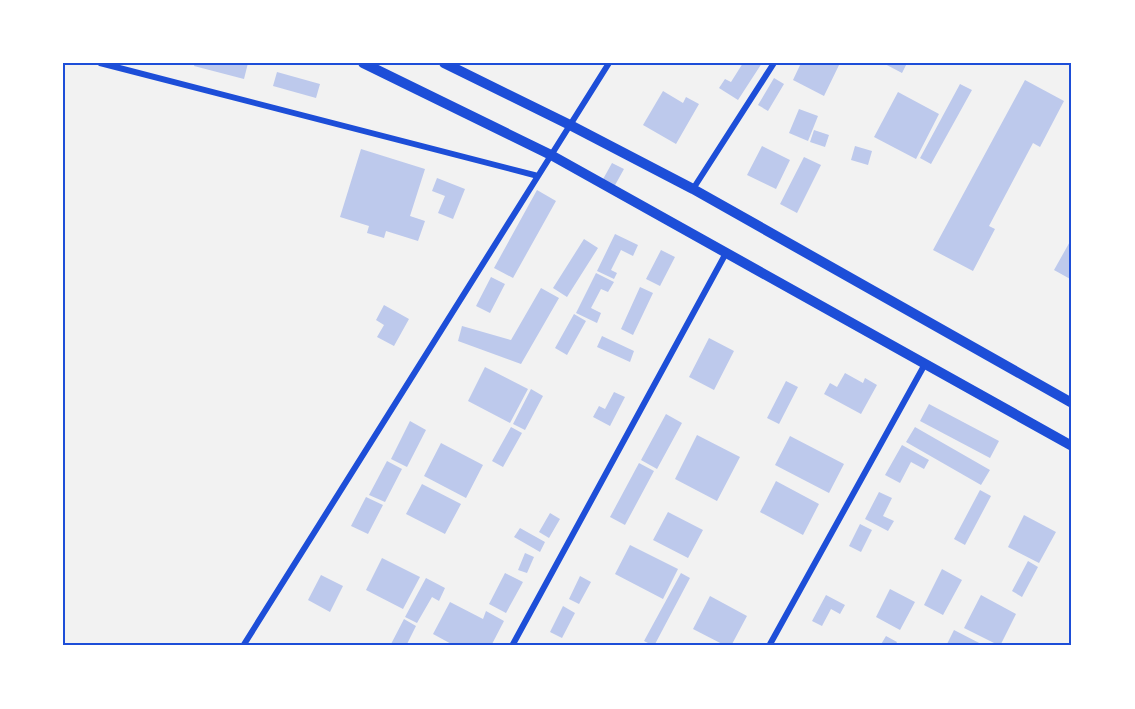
<svg xmlns="http://www.w3.org/2000/svg" width="1135" height="709" font-family="'Public Sans',sans-serif">
	<rect width="100%" height="100%" fill="#f2f2f2"/>
	<path fill="#bdc9ec" d="M195,63H248L244,79L194,66Z
		M743,63H762L738,100L719,88L725,79L731,82Z
		M801,63H840L824,96L793,80Z
		M883,63H907L902,73Z
		M277,72L320,84L316,98L273,86Z
		M774,78L784,84L768,111L758,105Z
		M1025,80L1064,101L1040,147L1033,143L989,226L995,229L973,271L933,250Z
		M960,84L972,90L931,164L920,158Z
		M663,91L683,103L686,97L699,104L676,144L643,125Z
		M898,92L939,114L916,159L874,137Z
		M799,109L818,116L808,141L789,133Z
		M814,130L829,135L825,147L810,142Z
		M762,146L790,160L776,189L747,175Z
		M855,146L872,151L868,165L851,160Z
		M361,149L425,169L410,216L425,221L418,241L386,231L384,238L367,233L369,226L340,217Z
		M804,157L821,165L797,213L780,204Z
		M612,163L624,169L614,187L602,181Z
		M437,178L465,189L453,219L438,213L445,196L432,191Z
		M537,190L556,201L513,278L494,268Z
		M615,234L638,245L633,256L621,250L611,270L617,273L614,279L597,271Z
		M1072,238V280L1054,270Z
		M584,239L598,248L567,297L553,288Z
		M661,250L675,257L660,286L646,279Z
		M596,273L614,282L608,292L601,289L591,308L601,313L597,323L576,313Z
		M491,277L505,284L490,313L476,306Z
		M640,287L653,293L633,335L621,329Z
		M541,288L559,298L521,364L458,341L462,326L511,340Z
		M384,305L409,319L394,346L377,337L384,325L376,320Z
		M574,314L586,321L567,355L555,348Z
		M602,336L634,351L630,362L597,347Z
		M709,338L734,351L714,390L689,377Z
		M485,367L528,389L510,423L468,401Z
		M845,373L863,383L865,378L877,385L861,414L824,394L830,383L837,387Z
		M786,381L798,387L779,424L767,418Z
		M531,389L543,396L525,430L513,424Z
		M614,392L625,397L610,426L593,417L599,406L605,409Z
		M929,404L999,441L990,458L920,421Z
		M666,414L682,423L657,469L641,460Z
		M410,421L426,430L407,467L391,459Z
		M511,427L522,433L503,467L492,461Z
		M915,427L990,470L981,485L906,442Z
		M697,435L740,457L717,501L675,479Z
		M790,436L844,464L829,493L775,465Z
		M441,443L483,465L466,498L424,476Z
		M902,445L929,460L924,469L911,462L900,483L885,475Z
		M387,461L402,469L385,502L369,495Z
		M639,463L654,471L625,525L610,517Z
		M776,481L819,504L803,535L760,512Z
		M422,484L461,504L445,534L406,514Z
		M980,490L991,496L965,545L954,539Z
		M879,492L892,498L883,516L894,521L888,531L865,519Z
		M366,497L383,505L368,534L351,526Z
		M668,512L703,530L688,558L653,540Z
		M550,513L560,519L549,538L539,532Z
		M1024,515L1056,532L1039,563L1008,547Z
		M860,524L872,530L861,552L849,546Z
		M520,528L545,542L540,552L514,537Z
		M630,545L678,569L663,599L615,574Z
		M525,553L534,557L527,573L518,570Z
		M382,558L420,577L403,609L366,590Z
		M1028,561L1038,567L1022,597L1012,591Z
		M942,569L962,580L943,615L924,605Z
		M505,573L523,582L506,613L489,604Z
		M681,573L690,578L654,646L644,641Z
		M321,575L343,586L330,612L308,600Z
		M580,576L591,582L579,604L569,599Z
		M426,578L445,588L439,601L432,597L417,623L405,617Z
		M890,589L915,602L900,630L876,617Z
		M826,595L845,605L840,614L831,609L822,626L812,621Z
		M981,595L1016,614L1000,646L964,628Z
		M710,596L747,616L731,646H726L693,629Z
		M450,602L483,619L486,611L504,621L491,646H455L433,634Z
		M563,606L575,613L562,638L550,632Z
		M404,619L416,626L406,646H390Z
		M954,630L985,646H946Z
		M886,636L897,642L895,646H880Z"/>
	<g fill="none" stroke-linecap="round" stroke-linejoin="round">
		<path stroke="#1d4ed8" stroke-width="6" d="M100,63L538,176
			M693,189L774,63
			M243,646L609,63
			M512,646L726,253
			M769,646L925,364"/>
		<path stroke="#1d4ed8" stroke-width="10" d="M363,63L551,155L1072,446
			M444,63L570,125L693,189L1072,403"/>
	</g>
	<rect width="1135" height="709" fill="none" stroke="#ffffff" stroke-width="129"/>
	<rect x="64" y="64" width="1006" height="580" fill="none" stroke="#1d4ed8" stroke-width="2"/>
</svg>
